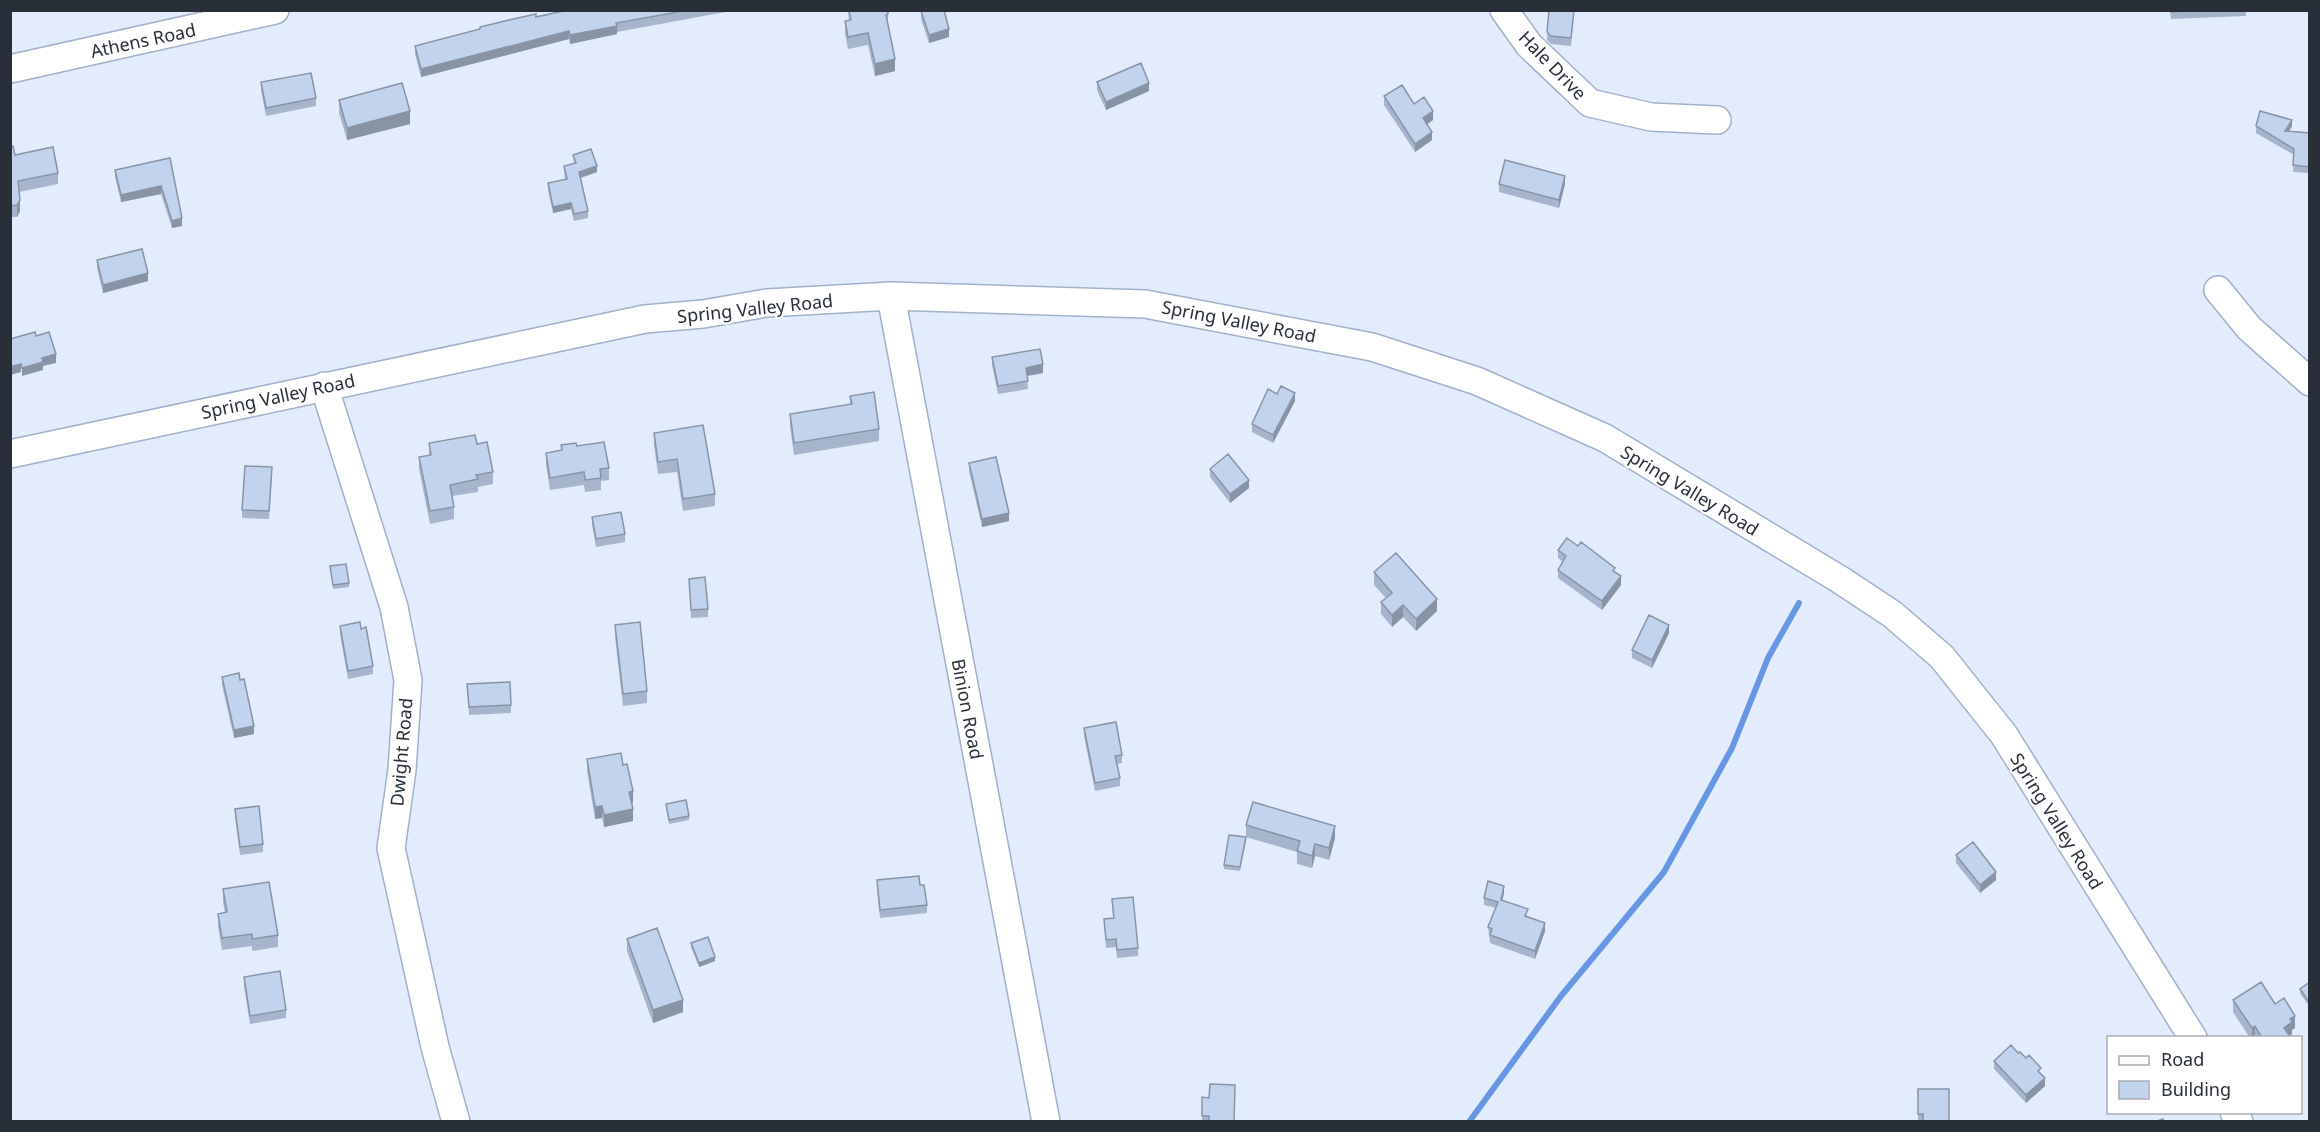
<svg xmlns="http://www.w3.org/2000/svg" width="2320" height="1132" font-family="'Noto Sans',sans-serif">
	<rect width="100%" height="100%" fill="#e2ecfc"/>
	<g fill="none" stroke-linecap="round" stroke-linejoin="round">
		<path stroke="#6797e4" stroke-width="6" d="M1469,1122L1561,996L1664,872L1732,748L1768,658L1799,603"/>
		<g stroke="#a0b0c9" stroke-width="30">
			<path id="minor" d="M1504,10L1529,45L1590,103L1651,117L1717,120
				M10,69L275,10
				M2218,290L2249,328L2310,382
				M891,296L1046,1122
				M324,386L394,607L408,680L402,770L391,848L435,1047L456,1122
				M10,454L645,319L703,314L767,303L891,296L1145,304L1372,347L1477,381L1605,438L1839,579L1892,614L1942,657L2004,735L2193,1038
				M2234,1112L2239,1122"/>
		</g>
		<use href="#minor" stroke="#fff" stroke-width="27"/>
	</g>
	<path fill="#a7b5cc" d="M568,10H731V11L617,32V34L570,44L569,39L421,77L415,54V46L480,30V27Z
		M848,10H888V26L895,71L875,76L868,45L848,49L845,34V21H849Z
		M1549,10H1574L1571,46L1551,44L1547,40Z
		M2170,10H2246V16L2171,19Z
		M921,11L949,37L929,43L921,19Z
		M261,82L316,98V106L266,116L261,90Z
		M1097,82L1149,91L1106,110L1097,90Z
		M1384,96L1414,104L1433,120L1427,124L1432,140L1415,152L1384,105Z
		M339,100L410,124L347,140L339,113Z
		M2256,126H2292L2289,131L2310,133V173L2293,172L2294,155L2256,133Z
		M10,147L15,155L58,173V184L19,192L20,211L17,217H10Z
		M573,155L597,172L581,178L588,211V218L574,221L571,209L553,213L548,190V183L565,180L564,166L574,164Z
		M170,158L182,226L172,228L161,194L121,202L115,177V170Z
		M1499,184H1565L1559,208L1499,192Z
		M97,260L148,281L103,293L97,268Z
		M992,357L1043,373L1027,376L1028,389L998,394L992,365Z
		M850,396L879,429V441L794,455L790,426V414L850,405Z
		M1295,401L1273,443L1252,432V424Z
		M654,433L715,494V506L683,511L677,472L658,474L654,445Z
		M429,443L477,444L493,472V484L478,487V492L452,496L454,507V519L430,524L419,469V457L429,455Z
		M561,445L577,446L609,468V480L601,481V490L585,492L584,485L550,490L546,465V453L561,450Z
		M969,463L1009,521L982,527L969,471Z
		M1210,469L1249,488L1230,503L1210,477Z
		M272,475L269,519L242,518V510Z
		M592,517L625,534V542L596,547L592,525Z
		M1578,546L1615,572L1621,585L1602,610L1558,578V570L1563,562L1558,558V550Z
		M330,566L349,583V587L333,589Z
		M1374,572L1437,611L1416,631L1403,617L1392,627L1381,614V602L1386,598L1374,585Z
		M689,579L708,609V617L691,618Z
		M615,625L647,691V703L623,706L615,637Z
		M340,626L361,629L373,666V674L348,679L340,634Z
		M1669,633L1652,668L1632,658V650Z
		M222,677L254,734L234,738L222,685Z
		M467,684L511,705V713L469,715Z
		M1084,728L1122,755V763L1117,764L1120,778V786L1095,791L1084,736Z
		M587,759L623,765L633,803L631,804L633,821L604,827L602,818L595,819L587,771Z
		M666,804L689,816V820L669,824Z
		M235,809L263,844V852L240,855L235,817Z
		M1246,825L1335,838L1329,860L1315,856L1312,868L1297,864V852L1246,837Z
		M1246,841L1240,871L1224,869V865Z
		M1956,855L1996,880L1980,893L1956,863Z
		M877,880L920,885L927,905V913L880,918L877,889Z
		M223,889L278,935V947L252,951V946L222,950L218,926V914L225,913L223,902Z
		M1504,893L1502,900L1528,916L1545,931L1535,959L1490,943L1488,927L1496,908L1484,905V898Z
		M1112,899L1138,948V956L1117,958L1116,947L1106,948L1104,919L1113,918Z
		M627,939L683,1012L653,1023L627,951Z
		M691,943L715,961L699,967L691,947Z
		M244,977L286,1010V1018L250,1024L244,986Z
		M2310,982V1006H2309L2300,993V989Z
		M2233,1000L2275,1004L2295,1028L2292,1030V1034L2290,1036L2291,1037L2250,1038L2233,1012Z
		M2018,1053L2041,1074L2045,1086L2026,1103L1994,1069V1061Z
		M1918,1089L1949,1122H1918Z
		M1202,1097L1235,1122H1202Z"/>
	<path fill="#8894a6" d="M617,26V34L570,44V35Z
		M949,29V37L929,43V35Z
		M569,31V39L421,77V69Z
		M895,59V71L875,76V64Z
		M1149,83V91L1106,110V102Z
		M410,111V124L347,140V128Z
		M1433,111V120L1423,127V118Z
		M2292,120V126L2285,138V131Z
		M1432,132V140L1415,152V144Z
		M597,166V172L579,178V172Z
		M1565,176V184L1559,208V200Z
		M161,186V194L121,202V195Z
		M20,200V211L17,217V205Z
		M571,203V209L553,213V207Z
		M182,218V226L172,228V221Z
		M148,273V281L103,293V285Z
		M56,354V363L43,366V370L22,376V368L42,358Z
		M21,364V372L10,375V367Z
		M1043,364V373L1026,376V368Z
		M1295,393V401L1273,443V435Z
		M1249,480V488L1230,503V494Z
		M1009,513V521L982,527V519Z
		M1621,576V585L1602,610V601Z
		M1437,599V611L1416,631V619Z
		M1403,605V617L1392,627V615Z
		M1669,625V633L1652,668V660Z
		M254,726V734L234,738V730Z
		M633,791V803L629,804V792Z
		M602,806V818L595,819V807Z
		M633,809V821L604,827V815Z
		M1335,826V838L1329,860V848Z
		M1315,844V856L1312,868V856Z
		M1996,872V880L1980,893V885Z
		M1504,886V893L1501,907V900Z
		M1545,923V931L1535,959V951Z
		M715,957V961L699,967V963Z
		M683,1000V1012L653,1023V1010Z
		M2295,1016V1028L2292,1030V1034L2287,1038L2284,1028L2290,1019Z
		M2255,1026V1038H2252V1028Z
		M2045,1078V1086L2026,1103V1095Z"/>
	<path fill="#c2d3ed" stroke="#8894a6" stroke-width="1.5" d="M568,10H689L616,23L617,26L570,35L569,31L421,69L415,46L480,29V27L509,20L536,14V17Z
		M849,10H888V14L886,15L895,59L875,64L868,33L848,37L845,21L851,20Z
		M944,10L949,29L929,35L921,11Z
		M1549,10H1574L1571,38L1551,36L1547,32Z
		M2170,10H2205L2171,12Z
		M1141,63L1149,83L1106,102L1097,82Z
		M311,73L316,98L266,108L261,82Z
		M402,83L410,111L347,128L339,100Z
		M1402,85L1414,104L1424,97L1433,111L1423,118L1432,132L1415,144L1384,96Z
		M2260,111L2292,120L2285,131L2310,133V167L2293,165L2294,149L2256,126Z
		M13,146L15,155L53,147L58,173L18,181L20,200L17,205L10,206V147Z
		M591,149L597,166L579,172L588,211L574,214L571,203L553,207L548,183L567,179L564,166L576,163L573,155Z
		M170,158L182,218L172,221L161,186L121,195L115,170Z
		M1505,160L1565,176L1559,200L1499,184Z
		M142,249L148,273L103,285L97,260Z
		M35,332L36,336L49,332L56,354L42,358L43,362L22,368L21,364L10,367V339Z
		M1040,349L1043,364L1026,368L1028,381L998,386L992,357Z
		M1281,386L1295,393L1273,435L1252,424L1268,389L1277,394Z
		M874,392L879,429L794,443L790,414L852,404L850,396Z
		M703,425L715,494L683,499L677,459L658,462L654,433Z
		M475,435L477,444L487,442L493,472L476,475L478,479L450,485L454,507L430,511L419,457L431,455L429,443Z
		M604,442L609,468L600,469L601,478L585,480L584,472L550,478L546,453L562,450L561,445L576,443L577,446Z
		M1228,454L1249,480L1230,494L1210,469Z
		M996,457L1009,513L982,519L969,463Z
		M245,466L272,467L269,511L242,510Z
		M621,512L625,534L596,539L592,517Z
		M1567,538L1578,546L1581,542L1615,568L1613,571L1621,576L1602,601L1558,570L1566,556L1558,550Z
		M1396,553L1437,599L1416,619L1403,605L1392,615L1381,602L1392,593L1374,572Z
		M346,564L349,583L333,585L330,566Z
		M705,577L708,609L691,610L689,579Z
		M1649,615L1669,625L1652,660L1632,650Z
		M360,622L361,629L366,627L373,666L348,671L340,626Z
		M640,622L647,691L623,694L615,625Z
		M239,673L240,680L244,679L254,726L234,730L222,677Z
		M510,682L511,705L469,707L467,684Z
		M1116,722L1122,755L1115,756L1120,778L1095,783L1084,728Z
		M621,753L623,765L627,764L633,791L629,792L633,809L604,815L602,806L595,807L587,759Z
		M686,800L689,816L669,820L666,804Z
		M1253,802L1335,826L1329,848L1315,844L1312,856L1297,851L1300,841L1246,825Z
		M259,806L263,844L240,847L235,809Z
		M1229,835L1246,837L1240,867L1224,865Z
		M1973,842L1996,872L1980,885L1956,855Z
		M919,876L920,885H924L927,905L880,910L877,880Z
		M1488,881L1504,886L1501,900L1528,909L1525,916L1545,923L1535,951L1490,935L1492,929L1488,927L1498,902L1484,898Z
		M269,882L278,935L252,939V934L222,938L218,914L227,912L223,889Z
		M1133,897L1138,948L1117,950L1116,939L1106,940L1104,919L1114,918L1112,899Z
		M657,928L683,1000L653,1010L627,939Z
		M708,937L715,957L699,963L691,943Z
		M280,971L286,1010L250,1016L244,977Z
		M2261,982L2275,1004L2284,998L2295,1016L2290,1019L2292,1022L2284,1028L2291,1038H2262L2255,1026L2252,1028L2233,1000Z
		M2310,982V1002H2309L2300,989Z
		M2011,1045L2018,1053L2020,1052L2026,1058L2029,1055L2041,1068L2038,1071L2045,1078L2026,1095L1994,1061Z
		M1210,1084L1235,1085L1234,1122H1209V1116H1202V1097L1209,1098Z
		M1918,1089H1949V1122H1923V1114H1918Z
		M2163,1119V1122H2154Z"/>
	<g text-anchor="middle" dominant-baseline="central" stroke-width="4.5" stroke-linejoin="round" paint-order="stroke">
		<g font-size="18" fill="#292f39" stroke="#fff">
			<text transform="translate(143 40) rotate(-12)">Athens Road</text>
			<text transform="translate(1553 65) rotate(46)">Hale Drive</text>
			<text transform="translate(755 308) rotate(-6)">Spring Valley Road</text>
			<text transform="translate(1239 321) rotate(11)">Spring Valley Road</text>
			<text transform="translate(278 396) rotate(-12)">Spring Valley Road</text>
			<text transform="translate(1690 490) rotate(31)">Spring Valley Road</text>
			<text transform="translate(968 709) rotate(79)">Binion Road</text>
			<text transform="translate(401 752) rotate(-85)">Dwight Road</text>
			<text transform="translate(2057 821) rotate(58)">Spring Valley Road</text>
		</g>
	</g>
	<rect width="2320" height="1132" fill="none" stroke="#292f39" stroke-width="24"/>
	<rect x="2107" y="1036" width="195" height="78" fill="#ffffff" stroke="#a9acb0" stroke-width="1.5"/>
	<rect x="2119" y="1056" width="30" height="9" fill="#ffffff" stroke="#a9acb0" stroke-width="1.5"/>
	<text x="2161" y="1066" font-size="18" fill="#292f39">Road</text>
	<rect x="2119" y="1081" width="30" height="18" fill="#c2d3ed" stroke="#a9acb0" stroke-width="1.5"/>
	<text x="2161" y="1096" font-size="18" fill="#292f39">Building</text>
</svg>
